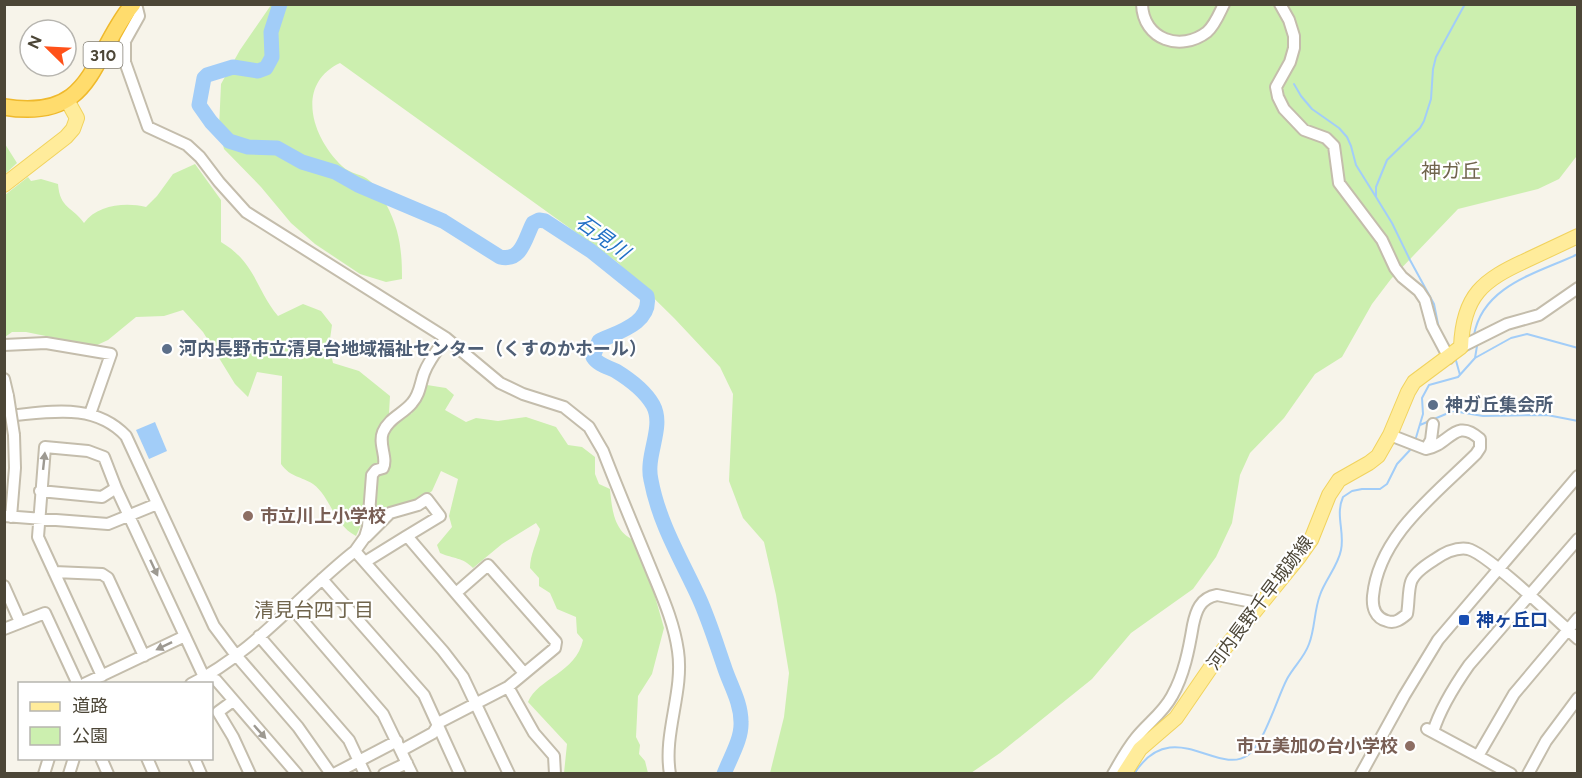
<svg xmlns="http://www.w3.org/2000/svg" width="1582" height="778" font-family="Figtree,'Noto Sans JP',sans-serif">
	<rect width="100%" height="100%" fill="#f7f4ea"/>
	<path fill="#ccefaf" d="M271,5H1577L1576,157L1559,179L1538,189L1458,209L1391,279L1372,304L1342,357L1315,374L1284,418L1250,453L1240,475L1232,523L1216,557L1193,589L1131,633L1092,679L1000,753L971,773H770L784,717L789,673L776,595L764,542L743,518L729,481L733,394L720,367L674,318L617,262L340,63C294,85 313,139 342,166C350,174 363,174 370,181C376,186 383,197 386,204C400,230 402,251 402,279L386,282L360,274L315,244L291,223L261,187L224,149L219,128L221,84L240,50Z
		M5,144L17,163L5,174H4Z
		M195,164L221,200V242C256,263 255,288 278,316L303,304L321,311L332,325L329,346L333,363L359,371L390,396L389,413L411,414L423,397V388L427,385L446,388L454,395L445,410L466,422L476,418L498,421L526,417L556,427L568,445L582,447L595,457V474L599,484L610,489C612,510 614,533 636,541L644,558L664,628L652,674L638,696L636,737L640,745L639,754L645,761L648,773H564L567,744L528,702C538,678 576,673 583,640L577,633L576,617L557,609L550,593L539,586V578L530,568C530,555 537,542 540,529L536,523L502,544L473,568C462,557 454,559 440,553L437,545L452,527L449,516L458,479L441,471L432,491L424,497L387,509L376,520L361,525L356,536C333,524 331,497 313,484C301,476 291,478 281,464L282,376L257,372L248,397L235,384L203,332L183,310L164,316L136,317L108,340L95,346L26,332H12L5,337V195L28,177L31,181L41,179L58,184C60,209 72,206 84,223C97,205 125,202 146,207L157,196L173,174Z"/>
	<path fill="#a2cdf8" d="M155,422L167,451L149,459L136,430Z"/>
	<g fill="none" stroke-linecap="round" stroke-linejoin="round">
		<path stroke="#a2cdf8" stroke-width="2" d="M1294,84L1301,96L1312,109L1339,128L1347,137L1351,146L1356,165L1376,197
			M1439,329L1434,304L1410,260L1392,223L1376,197V187L1387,160L1420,128L1424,121L1431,99L1433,69L1436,57L1465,4
			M1474,335C1483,285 1538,273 1578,254
			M1455,357L1460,375
			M1475,358L1477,346
			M1420,425L1453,411L1483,416L1547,415L1578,421
			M1415,441L1423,414L1422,398L1429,385L1458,377L1475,358L1511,338L1527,334L1578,348
			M1134,774C1172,714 1218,777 1248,755C1265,742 1277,698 1287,679C1294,666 1304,658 1309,644C1315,629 1314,611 1320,595C1325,580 1338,566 1341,550C1345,532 1335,515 1343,497L1352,491L1362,489H1380L1387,484L1397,464L1411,449"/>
		<path stroke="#a2cdf8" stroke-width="15" d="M280,4L271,32L272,57L266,68L258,71L233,67L207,75L204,78L199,105L211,122L229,141L248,147L277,148L302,162L335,172L358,185L443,221L500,257C522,262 525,238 533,223L539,220L545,221L591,251L647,296C652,323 618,332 599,341L593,357C598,365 608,367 616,371C629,379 645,391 653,405C665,427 645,455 651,480C659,523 681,559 699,598C709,620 716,643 724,666C730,685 741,702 741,722C742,739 730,758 724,774"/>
		<g stroke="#c4bdac" stroke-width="14">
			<path id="minor" d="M136,4L139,16L125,41V62L148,127L187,145L200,157L219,182L246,212L446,338L500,383L523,394L564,407L589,427L603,451C618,490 635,530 651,569C662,596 674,622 678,651C684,692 663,733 670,774
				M1142,4C1143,40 1181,52 1207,32C1215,25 1219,14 1224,4
				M1280,4L1289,20L1294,36V48L1290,62L1276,87L1278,97L1284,109L1304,130L1326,138L1334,146L1339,183L1382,240L1395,268L1402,277L1419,291L1425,300L1432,326L1449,358
				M4,345L46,343L111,354L90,414
				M1461,347L1507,324L1539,315L1578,288
				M4,379L8,396
				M4,416C47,413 93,401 126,436L214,626L235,654L298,727L331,774
				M1390,435L1426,449C1449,446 1455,416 1480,439V448L1476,454C1436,494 1379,535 1373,596C1372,607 1375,618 1387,621C1395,624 1401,619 1407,614C1409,604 1408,591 1411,582C1414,573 1426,565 1434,560C1444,553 1456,547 1468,549C1487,553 1559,622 1578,639
				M1426,449L1431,440L1433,424
				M40,491L102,497L116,488
				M4,516L108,524L157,504
				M11,517L15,468L14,435
				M366,537L390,513L418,505L427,499L440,516L407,536
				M355,551L443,651L463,677L509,774
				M365,562L407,536L524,673
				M54,572L102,574L108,578L144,656
				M322,579L424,695L460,774
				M4,586L20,622
				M291,607L383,714L412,774
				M4,629L45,613L76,680V684
				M259,636L349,740L365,774
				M102,676L38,537L45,447L88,451L104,457L116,488L204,677L216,680L297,774
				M84,684L185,636
				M191,684C254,653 300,594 355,551L365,537L368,527L372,475L376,470L383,468C388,458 378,444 383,432C389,418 403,414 412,403C420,394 420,384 424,373C429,360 438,349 446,338
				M508,687L534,733L554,756L555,774
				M233,701L218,712L233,737L250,774
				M1427,729L1511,774
				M1433,732C1440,709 1455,685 1469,665L1578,539
				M402,750L433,733L440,722L508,687L555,648L556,642L488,565L456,593
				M1478,756L1514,694L1578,618
				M101,758L108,774
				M147,758L154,774
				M194,758L201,774
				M44,774L49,758
				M69,774L74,758
				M334,774L397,741
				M384,774L407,763
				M1113,774C1120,762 1127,749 1136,738C1147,724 1163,713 1172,696C1184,675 1189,649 1193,625C1196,611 1200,598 1217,595L1262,604
				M1361,774L1404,696L1438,640L1578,476
				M1528,774L1546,741L1578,698"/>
		</g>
		<g stroke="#f1d35e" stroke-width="16">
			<path id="major" d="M4,185L66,137L73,129L77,118L67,100
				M1124,774L1140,749L1176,718L1220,654L1299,557L1311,540L1329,495L1339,480L1369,463L1378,456L1390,435L1408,392L1414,382L1461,347C1463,295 1483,280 1527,260C1544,252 1561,244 1578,236"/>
		</g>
		<g stroke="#efb92c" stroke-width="18">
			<path id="highway" d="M4,107C95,122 90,56 133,4"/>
		</g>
		<use href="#minor" stroke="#fff" stroke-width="10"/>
		<use href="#major" stroke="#ffec9b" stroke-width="14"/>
		<use href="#highway" stroke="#ffdc6d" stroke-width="15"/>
		<g stroke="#c4bdac" stroke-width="14" stroke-linecap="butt">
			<path id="minor-bridge" d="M8,396L14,435"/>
		</g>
		<use href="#minor-bridge" stroke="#fff" stroke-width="10"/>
	</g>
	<defs><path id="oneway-solid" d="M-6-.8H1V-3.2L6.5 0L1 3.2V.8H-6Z" transform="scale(1.5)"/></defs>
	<g fill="#9d9991">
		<use href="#oneway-solid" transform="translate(44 461) rotate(-84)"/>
		<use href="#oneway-solid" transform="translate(154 568) rotate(65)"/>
		<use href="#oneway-solid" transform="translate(164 646) rotate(154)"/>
		<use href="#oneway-solid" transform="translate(260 732) rotate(48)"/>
	</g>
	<g fill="#5c6f8a" stroke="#fff" stroke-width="2">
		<circle cx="167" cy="349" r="6"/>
		<circle cx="1433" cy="405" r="6"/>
	</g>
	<g fill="#8d6e63" stroke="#fff" stroke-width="2">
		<circle cx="248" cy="516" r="6"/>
		<circle cx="1410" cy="746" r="6"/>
	</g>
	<rect fill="#1a4fb4" stroke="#fff" stroke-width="2" x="1458" y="614" width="12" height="12" rx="3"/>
	<g text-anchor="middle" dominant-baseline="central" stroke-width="4.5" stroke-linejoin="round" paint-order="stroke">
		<rect fill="#fff" stroke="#827e73" stroke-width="1.5" x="83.5" y="42" width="39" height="26" rx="4.5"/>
		<g font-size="16" font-weight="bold" fill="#4c4637">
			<text x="103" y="55">310</text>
		</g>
		<g font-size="18" font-weight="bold" fill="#4e5e75" stroke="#fff" text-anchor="start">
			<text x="179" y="349">河内長野市立清見台地域福祉センター（くすのかホール）</text>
			<text x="1445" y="405">神ガ丘集会所</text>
		</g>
		<g font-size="18" font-weight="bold" fill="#785e54" stroke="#fff" text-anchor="start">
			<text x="260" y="516">市立川上小学校</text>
			<text x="1398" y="746" text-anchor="end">市立美加の台小学校</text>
		</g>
		<g font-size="18" fill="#4c4637" stroke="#fff">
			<text transform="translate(1260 603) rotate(-53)">河内長野千早城跡線</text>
		</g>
		<g font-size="18" font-weight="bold" fill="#164399" stroke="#fff" text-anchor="start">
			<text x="1476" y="620">神ヶ丘口</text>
		</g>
		<g font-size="20" fill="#70654d" stroke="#fff">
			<text x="1451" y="171">神ガ丘</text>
			<text x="314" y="610">清見台四丁目</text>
		</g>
		<g font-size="20" font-style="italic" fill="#2271c6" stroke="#fff">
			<text transform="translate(603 237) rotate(36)">石見川</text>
		</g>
	</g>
	<rect width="1582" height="778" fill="none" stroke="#4c4637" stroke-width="12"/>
	<rect x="18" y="682" width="195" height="78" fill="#ffffff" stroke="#b7b5af" stroke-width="1.5"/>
	<rect x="30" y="702" width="30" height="9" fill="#ffec9b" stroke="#b7b5af" stroke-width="1.5"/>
	<text x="72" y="712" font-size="18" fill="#4c4637">道路</text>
	<rect x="30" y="727" width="30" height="18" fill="#ccefaf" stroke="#b7b5af" stroke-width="1.5"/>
	<text x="72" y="742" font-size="18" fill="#4c4637">公園</text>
	<g transform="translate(48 48) rotate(294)"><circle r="28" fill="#ffffff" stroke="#b7b5af" stroke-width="1.5"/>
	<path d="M0-4.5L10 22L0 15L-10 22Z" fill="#ff5119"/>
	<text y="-9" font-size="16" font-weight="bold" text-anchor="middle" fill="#4c4637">N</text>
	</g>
</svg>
